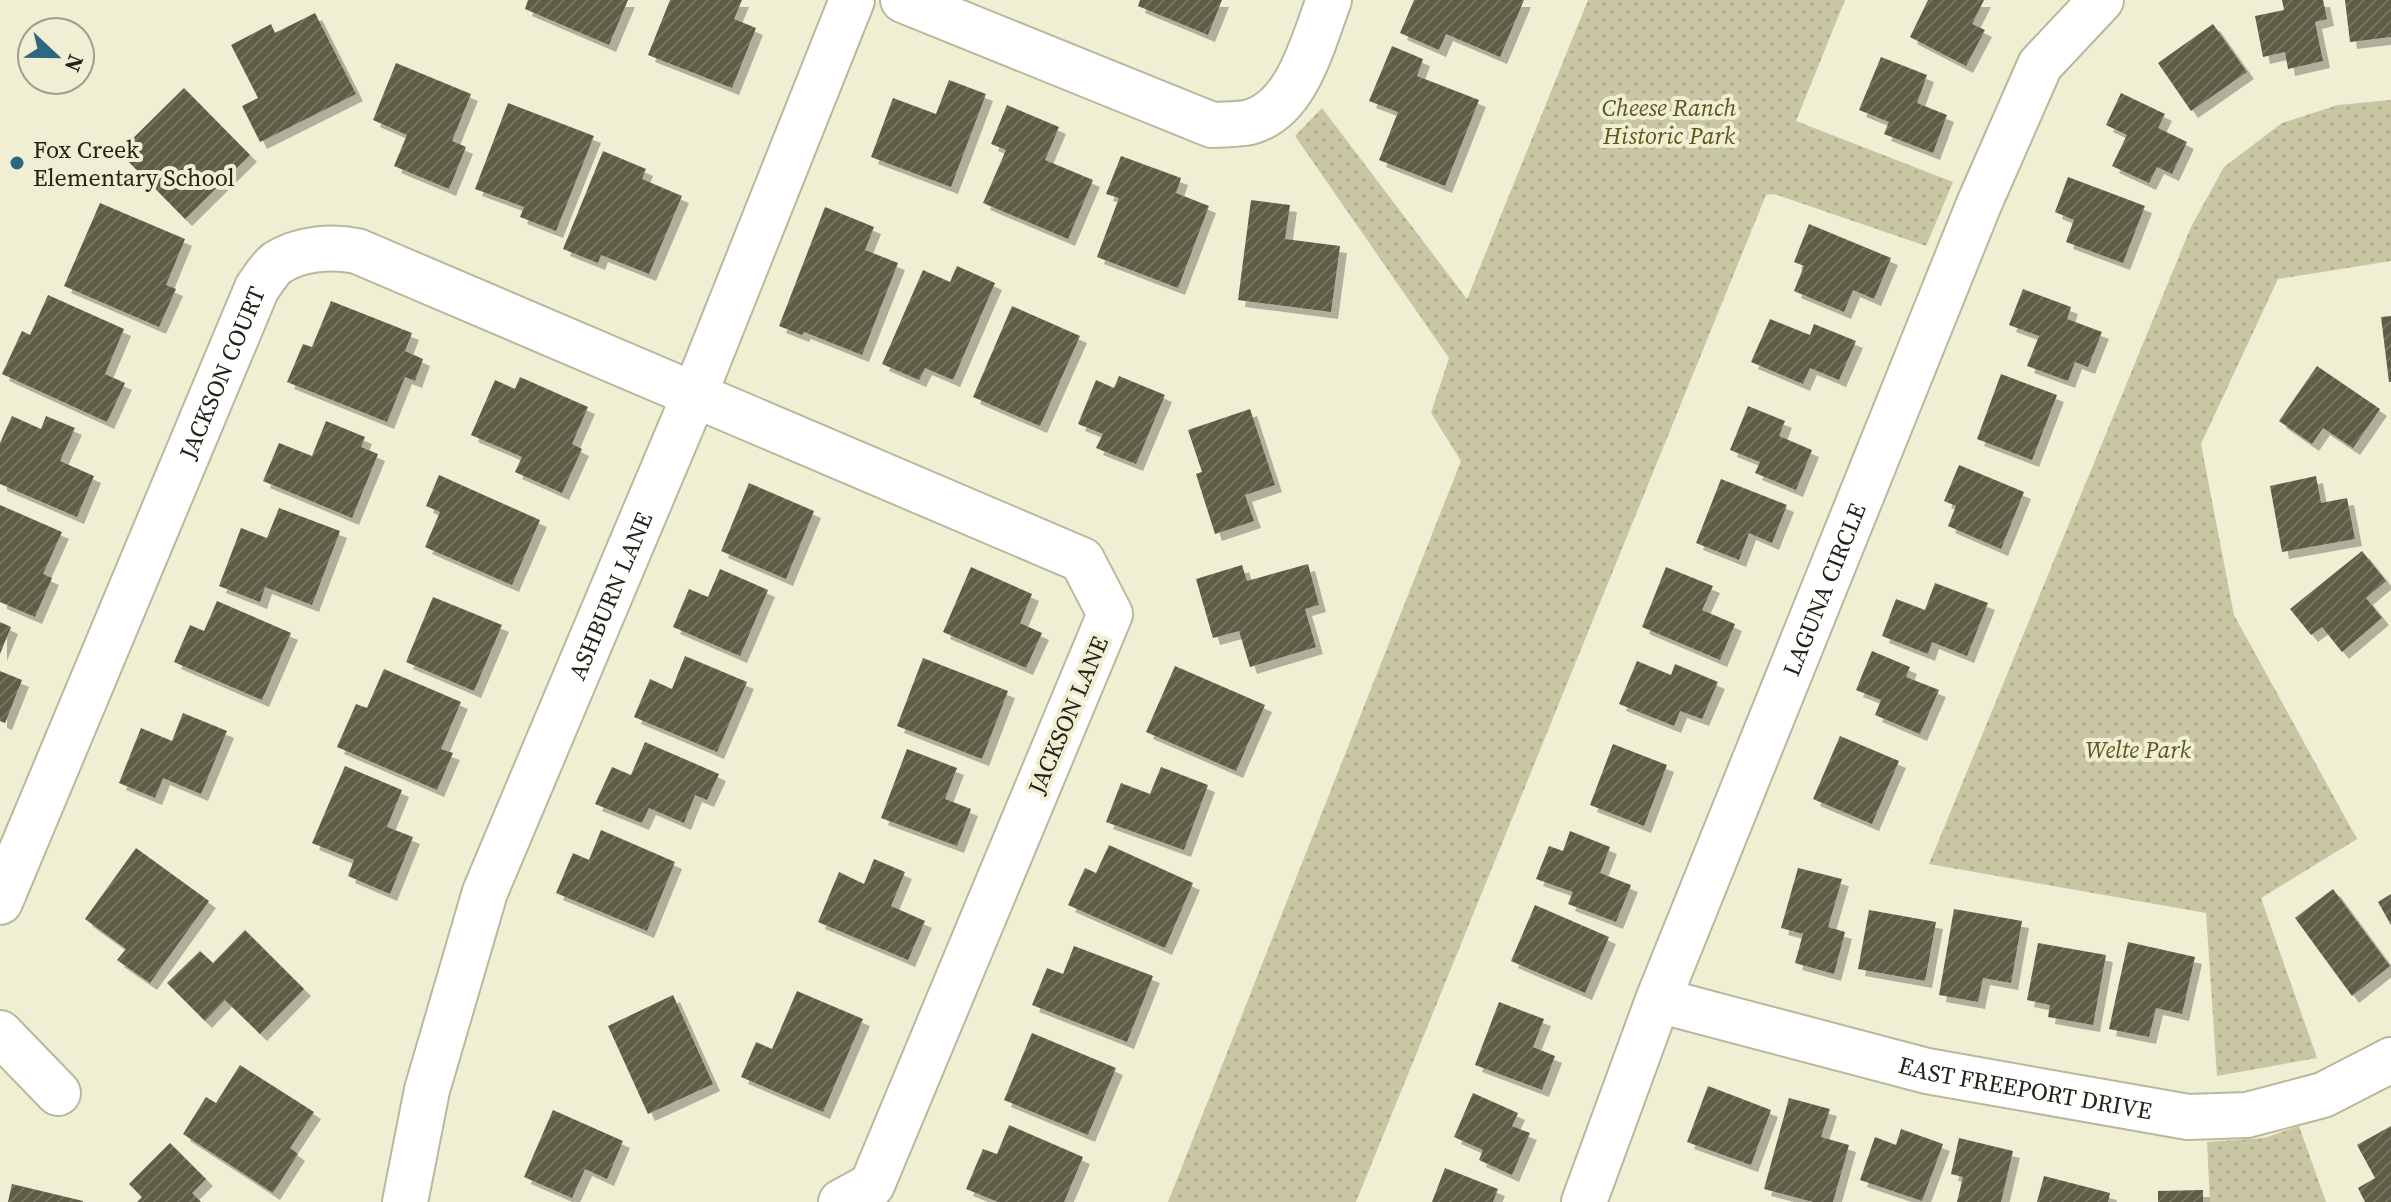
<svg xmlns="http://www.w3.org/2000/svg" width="2391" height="1202" font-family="'Source Serif 4',serif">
	<defs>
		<pattern id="park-dots" width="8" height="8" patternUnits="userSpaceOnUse" patternTransform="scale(2)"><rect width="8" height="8" fill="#c8c6a3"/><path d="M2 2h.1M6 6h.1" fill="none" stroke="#acaa8c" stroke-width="1.8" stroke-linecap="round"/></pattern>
		<pattern id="building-hatch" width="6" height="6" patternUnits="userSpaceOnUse" patternTransform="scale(2)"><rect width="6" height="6" fill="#5e5d45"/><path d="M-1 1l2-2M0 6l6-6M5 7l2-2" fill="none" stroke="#767562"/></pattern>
		<filter id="shadow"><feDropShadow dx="7" dy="7" stdDeviation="0" flood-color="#0004"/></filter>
	</defs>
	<rect width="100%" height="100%" fill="#f0efd3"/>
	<path fill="url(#park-dots)" d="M1588,0H1845L1796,121L1953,182L1926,246L1774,194L1766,195L1356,1202H1168L1461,461L1431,413L1449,358L1295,136L1322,108L1467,299Z
		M2391,100V261L2278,279L2201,444L2234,615L2357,839L2261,898L2317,1058L2217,1076L2206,913L1929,864L2191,227L2224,167L2282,123L2338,105Z
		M2299,1126L2326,1202H2210L2207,1142L2264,1138Z"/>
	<path fill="url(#building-hatch)" filter="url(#shadow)" d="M528,0H628L609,45L525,9Z
		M670,0H742L734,19L756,28L732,88L648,55Z
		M1140,0H1222L1208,35L1138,6Z
		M1414,0H1524L1500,57L1446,34L1439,50L1400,33Z
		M1928,0H1984L1972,24L1985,30L1966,66L1910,37Z
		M2282,0H2323L2327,19L2315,22L2323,61L2288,69L2285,52L2263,57L2255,16L2284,10Z
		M2345,0H2391V37L2350,42Z
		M315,13L356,94L260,142L242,106L258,98L231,45L271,24L275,33Z
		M2213,24L2247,72L2191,111L2158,63Z
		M1392,46L1423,59L1417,76L1479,100L1445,186L1379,160L1398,112L1369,101Z
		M1881,57L1927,75L1917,103L1947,115L1933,153L1884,134L1889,122L1859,110Z
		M396,63L471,94L452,141L466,147L449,189L394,166L407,135L373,120Z
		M949,80L986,94L951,187L871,157L893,98L936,114Z
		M184,88L250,155L185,219L119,152Z
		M2121,93L2165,114L2158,128L2187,142L2172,174L2157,167L2149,183L2112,166L2127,135L2106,125Z
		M508,103L594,136L556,231L520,217L524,207L475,189Z
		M1007,105L1059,127L1045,160L1093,180L1068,239L983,203L1006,150L991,144Z
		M603,151L646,169L642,179L682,196L649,274L601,255L598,263L563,249Z
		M1121,156L1181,178L1176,193L1209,206L1178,288L1097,257L1119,198L1106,194Z
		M2068,177L2145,206L2123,263L2066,242L2074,220L2055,212Z
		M1251,200L1290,205L1285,239L1340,246L1331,312L1238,300Z
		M100,203L185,239L166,285L176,289L159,327L64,286Z
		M825,207L874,227L865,250L898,263L862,355L804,332L802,335L779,326Z
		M1809,224L1891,258L1874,299L1853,290L1844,312L1794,291L1804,266L1794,262Z
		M957,266L995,283L953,380L925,368L919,380L882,364L923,270L950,282Z
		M2023,289L2071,307L2067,319L2102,332L2088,367L2075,362L2068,381L2027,366L2039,336L2009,325Z
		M48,295L124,329L105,374L125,383L107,422L2,374L22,331L30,335Z
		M331,301L412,333L405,351L423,359L415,381L405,377L387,422L287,382L303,344L312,347Z
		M1012,306L1080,336L1040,426L973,397Z
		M2391,316V382H2389L2381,317Z
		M1770,319L1810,335L1814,324L1856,341L1839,380L1810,368L1803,384L1751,362Z
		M2317,366L2380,409L2353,448L2323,428L2312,444L2279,421Z
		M2001,374L2057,395L2032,460L1977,439Z
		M1119,376L1165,395L1136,464L1096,448L1103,434L1078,424L1096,380L1114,388Z
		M520,377L588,407L572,444L582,449L562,493L515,472L522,457L471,435L495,380L515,389Z
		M1748,406L1785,421L1779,436L1812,450L1796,490L1755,473L1760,462L1730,450Z
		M1250,409L1275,485L1245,495L1254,521L1215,534L1196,474L1202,472L1188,430Z
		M12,416L41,429L46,416L75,428L60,461L94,476L77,517L0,484V443Z
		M326,421L365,437L361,447L378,454L352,518L263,481L279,443L312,456Z
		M1959,465L2024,492L2001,549L1948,526L1956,506L1944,501Z
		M439,475L540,520L512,585L425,547L440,512L426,506Z
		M2316,476L2321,503L2347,498L2355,539L2282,552L2270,486Z
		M1721,479L1787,505L1772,543L1749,533L1739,560L1696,543Z
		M749,483L814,511L786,579L721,551Z
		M0,505L62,532L43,574L52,578L35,617L0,602Z
		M279,508L340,531L312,605L265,587L260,602L219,586L241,528L267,538Z
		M2362,551L2386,581L2366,598L2382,618L2342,652L2322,627L2311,635L2290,609Z
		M1308,564L1319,605L1305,609L1316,647L1250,667L1239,631L1213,638L1196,579L1242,565L1247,581Z
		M971,567L1032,594L1020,623L1042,633L1026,668L943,632Z
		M1666,567L1713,586L1702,610L1735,624L1720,660L1642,627Z
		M720,569L768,590L740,656L673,627L689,589L708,597Z
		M1935,583L1988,603L1967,656L1932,642L1928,654L1882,636L1896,599L1925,610Z
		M433,597L502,625L474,691L406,662Z
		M217,601L291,633L262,700L174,662L190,625L204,631Z
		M0,622L11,627L0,654Z
		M1872,651L1910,667L1906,677L1939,690L1920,734L1875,715L1881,700L1856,690Z
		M685,656L747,682L717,752L634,717L650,679L672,689Z
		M923,658L1008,691L982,759L897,726Z
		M1637,661L1671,675L1675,664L1718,682L1702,719L1680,711L1674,726L1619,704Z
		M1175,666L1265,705L1236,771L1146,732Z
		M384,669L461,702L441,749L453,753L437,790L337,747L356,704L367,708Z
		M0,671L22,680L5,723L0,721Z
		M183,713L227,731L201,794L163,778L155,798L119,783L141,728L172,741Z
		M1840,736L1899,761L1872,824L1813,799Z
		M645,742L719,774L707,800L695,795L684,823L649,808L642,823L595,804L612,767L631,775Z
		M1613,744L1667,765L1644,826L1590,805Z
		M907,749L957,768L945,799L971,809L957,846L881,818Z
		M345,766L402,790L387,827L413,837L390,894L348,876L354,860L312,843Z
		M1161,767L1208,785L1184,850L1106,822L1121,783L1150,794Z
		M601,830L675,862L647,931L556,893L573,853L589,860Z
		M1570,831L1610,847L1600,873L1631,885L1616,922L1568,904L1573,892L1536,879L1549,846L1563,851Z
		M1109,845L1193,883L1165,948L1068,905L1085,868L1096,873Z
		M136,848L209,901L150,983L117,960L126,949L85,919Z
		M874,859L905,872L891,906L925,921L908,960L818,922L839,872L864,884Z
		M1798,868L1842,879L1828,927L1845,932L1834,974L1795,963L1803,934L1781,928Z
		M2333,889L2390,966L2352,996L2295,918Z
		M2391,894V925L2378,902Z
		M1535,905L1609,937L1585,993L1511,961Z
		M1954,909L2022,921L2011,983L1983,978L1978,1002L1939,995Z
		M1869,910L1936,922L1925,981L1858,969Z
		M245,930L304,989L260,1034L225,1000L205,1021L167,983L200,951L213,963Z
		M2128,942L2195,957L2182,1014L2156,1008L2149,1037L2109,1029Z
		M2038,943L2106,955L2093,1025L2048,1017L2050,1005L2027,1000Z
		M1074,946L1153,976L1127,1042L1032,1005L1047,968L1063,974Z
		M797,991L863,1019L823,1112L741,1077L756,1042L772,1049Z
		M673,995L713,1084L648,1114L608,1026Z
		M1499,1002L1544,1019L1533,1047L1555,1056L1542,1090L1475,1065Z
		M1032,1033L1116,1068L1088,1135L1004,1100Z
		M240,1065L314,1112L290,1148L298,1154L273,1193L183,1134L206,1097L216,1103Z
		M1708,1086L1771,1110L1751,1165L1687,1142Z
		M1473,1093L1518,1113L1512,1126L1530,1133L1512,1175L1479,1160L1483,1150L1454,1137Z
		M1789,1098L1830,1109L1821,1137L1849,1145L1833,1202H1813L1764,1189Z
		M553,1110L623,1141L607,1179L585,1169L572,1198L524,1177Z
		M1009,1125L1083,1157L1064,1202H998L966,1189L983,1149L997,1154Z
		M2391,1126V1202H2365L2358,1188L2375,1178L2357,1145Z
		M1901,1129L1943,1144L1922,1201L1860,1180L1875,1137L1896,1145Z
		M1959,1138L2013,1151L2001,1202H1957L1963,1177L1951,1174Z
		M170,1143L206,1179L192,1193L201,1202H137L142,1197L129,1184Z
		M1445,1168L1498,1189L1493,1202H1432Z
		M2044,1176L2110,1193L2108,1202H2037Z
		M12,1184L83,1201V1202H8Z
		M2203,1190V1202H2158V1191Z"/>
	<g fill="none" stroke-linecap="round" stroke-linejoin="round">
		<g stroke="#b9b89d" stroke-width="48">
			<g id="street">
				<path d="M903,0L1212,125C1224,124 1238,125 1250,122C1298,109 1313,41 1329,0"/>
				<path id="s1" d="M0,902L257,288C263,280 269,269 277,263C300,248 332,246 357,251L1082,560L1110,614L872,1185L841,1202"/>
				<path id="s2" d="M1658,1000L1927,1071L2188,1117L2247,1115L2323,1095L2391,1060"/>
				<path d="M0,1033L58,1093"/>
				<path id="s3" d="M405,1202L427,1090L485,892L694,396L852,0"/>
				<path id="s4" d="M1584,1202L1658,1000L1979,204L2040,65L2101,0"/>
			</g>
		</g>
		<use href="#street" stroke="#fff" stroke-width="44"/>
	</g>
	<circle fill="#2e6781" stroke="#f0efd3" stroke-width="3" cx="17" cy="163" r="8"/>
	<g text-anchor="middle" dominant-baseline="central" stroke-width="8" stroke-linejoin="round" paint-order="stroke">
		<g font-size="24" font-style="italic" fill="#5b571b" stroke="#f0efd3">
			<text x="1669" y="107">Cheese Ranch<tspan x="1669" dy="28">Historic Park</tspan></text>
			<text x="2138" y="749">Welte Park</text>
		</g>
		<g font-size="24" fill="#232318" stroke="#f0efd3" text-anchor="start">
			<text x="33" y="149">Fox Creek<tspan x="33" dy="28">Elementary School</tspan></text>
		</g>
		<g font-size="24" fill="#232318" stroke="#f0efd3">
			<text stroke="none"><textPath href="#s1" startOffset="574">JACKSON COURT</textPath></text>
			<text stroke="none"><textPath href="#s4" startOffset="658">LAGUNA CIRCLE</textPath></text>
			<text stroke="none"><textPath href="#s3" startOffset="642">ASHBURN LANE</textPath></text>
			<text transform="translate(1068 715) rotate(-67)">JACKSON LANE</text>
			<text stroke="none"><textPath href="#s2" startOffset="378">EAST FREEPORT DRIVE</textPath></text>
		</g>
	</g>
	<g transform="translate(56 56) rotate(112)"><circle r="38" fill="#f0efd3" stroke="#9e9d88" stroke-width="2"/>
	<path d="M0-6L14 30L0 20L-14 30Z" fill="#2e6781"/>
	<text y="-12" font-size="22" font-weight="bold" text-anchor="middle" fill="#232318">N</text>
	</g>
</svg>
